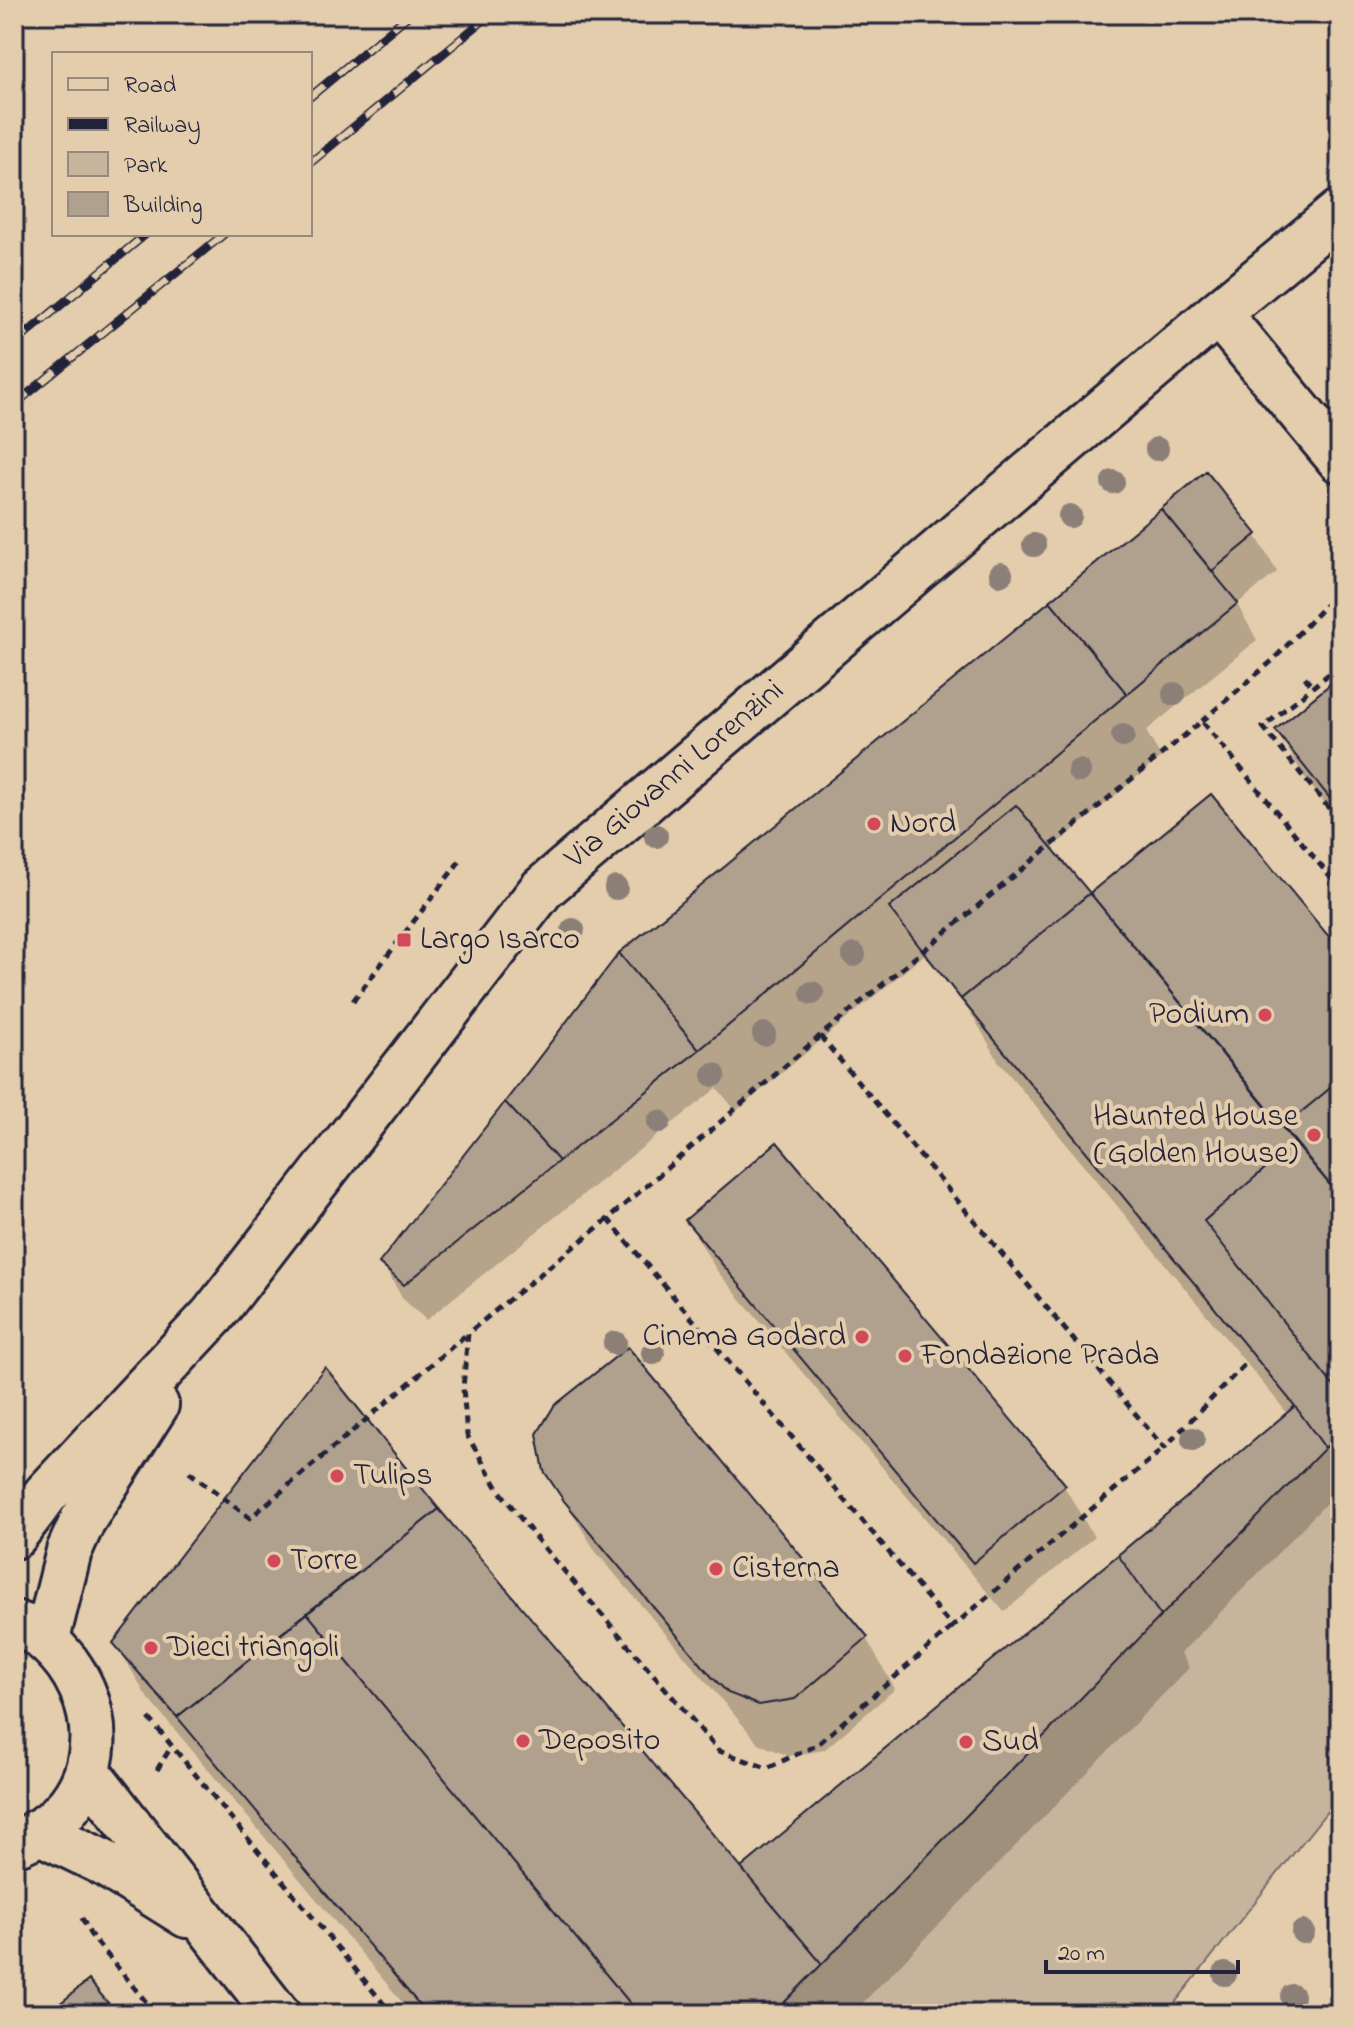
<svg xmlns="http://www.w3.org/2000/svg" width="1354" height="2028" font-family="'Indie Flower',sans-serif">
	<rect width="100%" height="100%" fill="#e3cdac"/>
	<filter id="ink" filterUnits="userSpaceOnUse"><feTurbulence type="fractalNoise" baseFrequency=".0125" numOctaves="2"/><feDisplacementMap in="SourceGraphic" scale="16" xChannelSelector="R" yChannelSelector="G"/><feConvolveMatrix kernelMatrix="1 2 1 2 8 2 1 2 1" color-interpolation-filters="sRGB"/></filter>
	<g filter="url(#ink)">
		<path fill="#c7b49c" stroke="#746b6c" stroke-width="2" d="M1340,1432V1795L1166,2014H773Z"/>
		<path fill="#0003" d="M1206,474L1256,536L1277,572L1237,604L1257,640L1146,731L1161,757L1051,849L1091,895L1210,797L1340,953V1489L1181,1653L1189,1668L852,2014H412L145,1694L116,1643L437,1510L741,1871L1288,1414L999,1062L974,1018L924,955L736,1111L717,1088L426,1320L403,1299L382,1263L1051,602Z
			M1340,679V822L1307,781L1277,731Z
			M687,1220L1064,1486L1094,1537L1004,1612L717,1271Z
			M546,1470L866,1638L895,1689L824,1750L789,1756L759,1744L596,1552Z"/>
		<path fill="#b0a08e" stroke="#22223b" stroke-width="2" d="M1206,471L1257,534L1212,571L1161,509Z
			M1161,509L1238,603L1127,694L1050,601Z
			M1050,601L1127,694L699,1050L619,953Z
			M1340,676V811L1275,730Z
			M1211,794L1340,950V1080L1283,1127L1090,893Z
			M1016,805L1090,893L961,999L889,908Z
			M1090,893L1295,1143L1204,1221L1340,1394V1432L1325,1448L1295,1406L961,999Z
			M619,953L699,1050L559,1161L505,1102Z
			M1340,1080V1197L1283,1127Z
			M505,1102L559,1161L404,1285L379,1263Z
			M777,1142L1066,1485L973,1563L685,1220Z
			M1295,1143L1340,1197V1394L1204,1221Z
			M628,1347L868,1637L795,1699L759,1705L728,1693L712,1677L564,1501L544,1471L537,1434L554,1406Z
			M325,1367L439,1509L177,1717L113,1643Z
			M1295,1406L1325,1448L1161,1616L1118,1555Z
			M439,1509L822,1964L773,2014H639L307,1613Z
			M1118,1555L1161,1616L822,1964L741,1868Z
			M307,1613L639,2014H427L177,1717Z
			M89,1980L117,2014H47Z"/>
		<g fill="none" stroke-linecap="round" stroke-linejoin="round">
			<g stroke="#22223b" stroke-width="50">
				<path id="minor" d="M1218,313L1340,460
					M14,1536L46,1494L213,1315L542,889L1218,313L1340,212
					M14,1623C37,1630 52,1644 67,1663C115,1730 94,1814 14,1844
					M47,1639L69,1551L83,1520L156,1405
					M88,1772L277,2014
					M38,1831L102,1862L187,1915"/>
			</g>
			<path stroke="#22223b" stroke-width="5" stroke-dasharray="8 6" stroke-linecap="butt" d="M1340,665L1263,727L1340,822
				M1305,677L1312,687
				M1202,721L1272,661L1336,594
				M353,1001L462,858
				M820,1036L1164,1448L1245,1364
				M608,1219L952,1627L1164,1448
				M189,1472L250,1518L467,1334
				M952,1627L817,1745L767,1768L719,1751L535,1537L499,1490L467,1435L463,1388L468,1333L608,1219L820,1036L1202,721L1340,889
				M149,1718L392,2014
				M157,1770L171,1747
				M82,1918L90,1934L156,2014"/>
			<use href="#minor" stroke="#e3cdac" stroke-width="44"/>
			<g stroke="#22223b" stroke-width="9">
				<path id="rail" d="M310,97L410,14
					M310,163L491,14
					M14,344L146,234
					M14,405L224,234"/>
			</g>
			<use href="#rail" stroke="#e3cdac" stroke-width="6" stroke-dasharray="18" stroke-linecap="butt"/>
		</g>
		<g fill="#8b7f78">
			<circle cx="1157" cy="449" r="12"/>
			<circle cx="1113" cy="482" r="12"/>
			<circle cx="1070" cy="516" r="12"/>
			<circle cx="1034" cy="545" r="12"/>
			<circle cx="1001" cy="574" r="12"/>
			<circle cx="1174" cy="694" r="12"/>
			<circle cx="1123" cy="736" r="12"/>
			<circle cx="1079" cy="771" r="12"/>
			<circle cx="656" cy="836" r="12"/>
			<circle cx="616" cy="888" r="12"/>
			<circle cx="573" cy="930" r="12"/>
			<circle cx="854" cy="955" r="12"/>
			<circle cx="812" cy="993" r="12"/>
			<circle cx="764" cy="1034" r="12"/>
			<circle cx="714" cy="1075" r="12"/>
			<circle cx="659" cy="1122" r="12"/>
			<circle cx="615" cy="1343" r="12"/>
			<circle cx="653" cy="1353" r="12"/>
			<circle cx="1193" cy="1439" r="12"/>
			<circle cx="1303" cy="1932" r="12"/>
			<circle cx="1225" cy="1974" r="12"/>
			<circle cx="1292" cy="1996" r="12"/>
		</g>
	</g>
	<g fill="#d1495b" stroke="#e3cdac" stroke-width="3">
		<circle cx="874" cy="824" r="8"/>
		<rect x="396" y="932" width="16" height="16" rx="4"/>
		<circle cx="1265" cy="1015" r="8"/>
		<circle cx="1314" cy="1135" r="8"/>
		<circle cx="862" cy="1337" r="8"/>
		<circle cx="905" cy="1356" r="8"/>
		<circle cx="337" cy="1476" r="8"/>
		<circle cx="274" cy="1561" r="8"/>
		<circle cx="716" cy="1569" r="8"/>
		<circle cx="151" cy="1648" r="8"/>
		<circle cx="523" cy="1741" r="8"/>
		<circle cx="966" cy="1742" r="8"/>
	</g>
	<g text-anchor="middle" dominant-baseline="central" stroke-width="8" stroke-linejoin="round" paint-order="stroke">
		<g font-size="32" fill="#22223b" stroke="#e3cdac">
			<text transform="translate(675 775) rotate(-40)">Via Giovanni Lorenzini</text>
		</g>
		<g font-size="32" fill="#22223b" stroke="#e3cdac" text-anchor="start">
			<text x="890" y="824">Nord</text>
			<text x="420" y="940">Largo Isarco</text>
			<text x="1249" y="1015" text-anchor="end">Podium</text>
			<text x="1298" y="1117" text-anchor="end">Haunted House<tspan x="1298" dy="37">(Golden House)</tspan></text>
			<text x="846" y="1337" text-anchor="end">Cinema Godard</text>
			<text x="921" y="1356">Fondazione Prada</text>
			<text x="353" y="1476">Tulips</text>
			<text x="290" y="1561">Torre</text>
			<text x="732" y="1569">Cisterna</text>
			<text x="167" y="1648">Dieci triangoli</text>
			<text x="539" y="1741">Deposito</text>
			<text x="982" y="1742">Sud</text>
		</g>
	</g>
	<rect width="1354" height="2028" fill="none" stroke="#e3cdac" stroke-width="48"/>
	<rect x="24" y="24" width="1306" height="1980" fill="none" stroke="#22223b" stroke-width="3" filter="url(#ink)"/>
	<rect x="52" y="52" width="260" height="184" fill="#e3cdac" stroke="#96897f" stroke-width="2"/>
	<rect x="68" y="78" width="40" height="12" fill="#e3cdac" stroke="#96897f" stroke-width="2"/>
	<text x="124" y="92" font-size="24" fill="#22223b">Road</text>
	<rect x="68" y="118" width="40" height="12" fill="#22223b" stroke="#96897f" stroke-width="2"/>
	<text x="124" y="132" font-size="24" fill="#22223b">Railway</text>
	<rect x="68" y="152" width="40" height="24" fill="#c7b49c" stroke="#96897f" stroke-width="2"/>
	<text x="124" y="172" font-size="24" fill="#22223b">Park</text>
	<rect x="68" y="192" width="40" height="24" fill="#b0a08e" stroke="#96897f" stroke-width="2"/>
	<text x="124" y="212" font-size="24" fill="#22223b">Building</text>
	<path d="M1046 1960v12h192v-12" fill="none" stroke="#22223b" stroke-width="4"/>
	<text x="1058" y="1960" font-size="24" fill="#22223b" stroke="#e3cdac" stroke-width="6" paint-order="stroke">20 m</text>
</svg>
